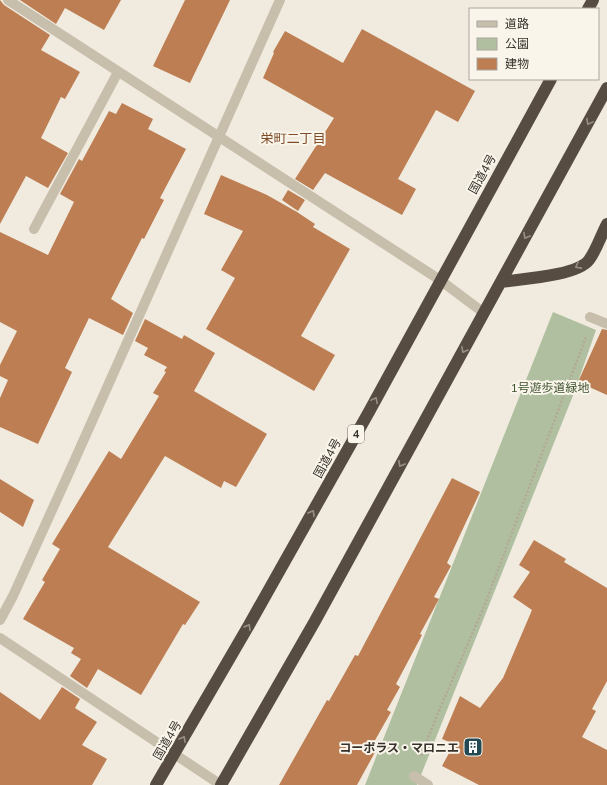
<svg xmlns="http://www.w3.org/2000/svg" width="607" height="785" font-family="Mulish,'Noto Sans JP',sans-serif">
	<rect width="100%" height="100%" fill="#f1ebdf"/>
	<path fill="#afbfa0" d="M553,312L596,330L574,393L417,785H365Z"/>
	<path fill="#bc7e52" d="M0,0L4,5L50,35L41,50L80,72L65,99L61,97L41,138L68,153L48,188L26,176L0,224Z
		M20,0H121L104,30L65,8L56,24Z
		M185,0H230L190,83L153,66Z
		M362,29L475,91L458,122L436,110L398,179L416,189L402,215L325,173L313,190L295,179L334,118L263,78L274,53L273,52L285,31L343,63Z
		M122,103L153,119L148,129L186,149L160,198L164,200L144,239L142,238L111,299L133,313L123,335L89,318L65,368L72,372L38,444L0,427V398L8,380L0,376V365L17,331L0,322V232L48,255L74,202L60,194L79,159L82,161L109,111L116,114Z
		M221,175L267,195L297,212L315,224L313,227L350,249L301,336L335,355L314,391L206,329L235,278L221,270L243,231L204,214Z
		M288,190L305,200L298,211L282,200Z
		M145,319L182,339L184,335L215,353L194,391L267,434L236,487L224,481L221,488L165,456L108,547L200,602L185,625L183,624L141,695L98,669L87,688L70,676L81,659L71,653L74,648L23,619L45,582L42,580L60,549L52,544L109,451L121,459L159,396L153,393L166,372L164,371L167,367L144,355L148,348L135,341Z
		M602,329L607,330V395L578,382Z
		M452,478L480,492L447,563L451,566L434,597L439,599L420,634L422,635L396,684L400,687L387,710L391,712L374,742L379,745L357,785H279L327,700L329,701L355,655L358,656Z
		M0,479L34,500L23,527L0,512Z
		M534,540L566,559L564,562L607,588V681L592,709L596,711L582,737L607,750V785H479L442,766L454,744L442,739L460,696L480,708L503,678L532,610L513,597L530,572L519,565Z
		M62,687L80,699L75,708L97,722L82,745L107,759L92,785H0V692L40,720Z"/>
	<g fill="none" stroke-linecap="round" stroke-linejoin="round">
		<path stroke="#b4a896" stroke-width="2.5" stroke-dasharray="2 2" stroke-linecap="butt" d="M421,756L438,713L485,604L586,337"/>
		<path stroke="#c8beac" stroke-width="10" d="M34,229L118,72
			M414,776L428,785"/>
		<path stroke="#c8beac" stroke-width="10" d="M8,0L440,280L484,313
			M590,317L607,324
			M0,620L13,596L72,466L280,0
			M0,638L221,785"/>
		<path stroke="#574c42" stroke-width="12" d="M588,9L593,0
			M501,282C521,279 577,276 589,260C597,249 601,235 607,224
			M156,785L249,625L370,410L551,79
			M221,785L315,621L607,88"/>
	</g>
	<defs><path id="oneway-chevron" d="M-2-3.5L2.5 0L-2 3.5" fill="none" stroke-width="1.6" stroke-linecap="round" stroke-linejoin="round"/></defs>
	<g stroke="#989086">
		<use href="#oneway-chevron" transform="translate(589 122) rotate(118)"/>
		<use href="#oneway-chevron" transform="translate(526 236) rotate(119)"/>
		<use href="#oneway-chevron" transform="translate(578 266) rotate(151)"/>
		<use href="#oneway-chevron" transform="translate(464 350) rotate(119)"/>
		<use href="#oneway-chevron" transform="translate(375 400) rotate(-62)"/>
		<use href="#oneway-chevron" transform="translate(401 464) rotate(119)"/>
		<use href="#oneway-chevron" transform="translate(312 513) rotate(-61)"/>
		<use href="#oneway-chevron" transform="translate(248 627) rotate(-60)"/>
		<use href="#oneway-chevron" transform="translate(183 739) rotate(-60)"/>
	</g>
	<defs>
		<g id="building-square" transform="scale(1)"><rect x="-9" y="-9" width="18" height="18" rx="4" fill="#234955" stroke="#f9f5eb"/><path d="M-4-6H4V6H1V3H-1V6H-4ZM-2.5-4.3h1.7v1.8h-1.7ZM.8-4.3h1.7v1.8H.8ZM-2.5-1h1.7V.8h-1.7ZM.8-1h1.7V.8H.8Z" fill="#fff"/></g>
	</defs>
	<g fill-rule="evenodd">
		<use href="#building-square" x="473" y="747"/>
	</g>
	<g text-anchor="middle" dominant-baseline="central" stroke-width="4" stroke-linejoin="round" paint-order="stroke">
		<rect fill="#f9f5eb" stroke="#716b64" stroke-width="1" x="348" y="425" width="16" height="18" rx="3"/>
		<g font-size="11" font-weight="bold" fill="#37302a">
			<text x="356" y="434">4</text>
		</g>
		<g font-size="12" fill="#37302a" stroke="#f9f5eb">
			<text transform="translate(482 174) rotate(-61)">国道4号</text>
			<text transform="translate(327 458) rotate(-61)">国道4号</text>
			<text transform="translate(167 740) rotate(-60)">国道4号</text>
		</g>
		<g font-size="12" fill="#405330" stroke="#f9f5eb">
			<text x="550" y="387">1号遊歩道緑地</text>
		</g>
		<g font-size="12" font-weight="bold" fill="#37302a" stroke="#f9f5eb" text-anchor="end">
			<text x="459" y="747">コーポラス・マロニエ</text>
		</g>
		<g font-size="13" fill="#7f4d2a" stroke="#f9f5eb">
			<text x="293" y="138">栄町二丁目</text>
		</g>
	</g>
	<rect x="469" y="8" width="130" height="72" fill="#f9f5eb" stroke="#aba69e"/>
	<rect x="477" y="21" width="20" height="6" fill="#c8beac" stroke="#aba69e"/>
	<text x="505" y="28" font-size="12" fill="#37302a">道路</text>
	<rect x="477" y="38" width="20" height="12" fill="#afbfa0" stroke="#aba69e"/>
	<text x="505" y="48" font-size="12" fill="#37302a">公園</text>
	<rect x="477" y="58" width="20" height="12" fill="#bc7e52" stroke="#aba69e"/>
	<text x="505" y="68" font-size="12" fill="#37302a">建物</text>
</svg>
